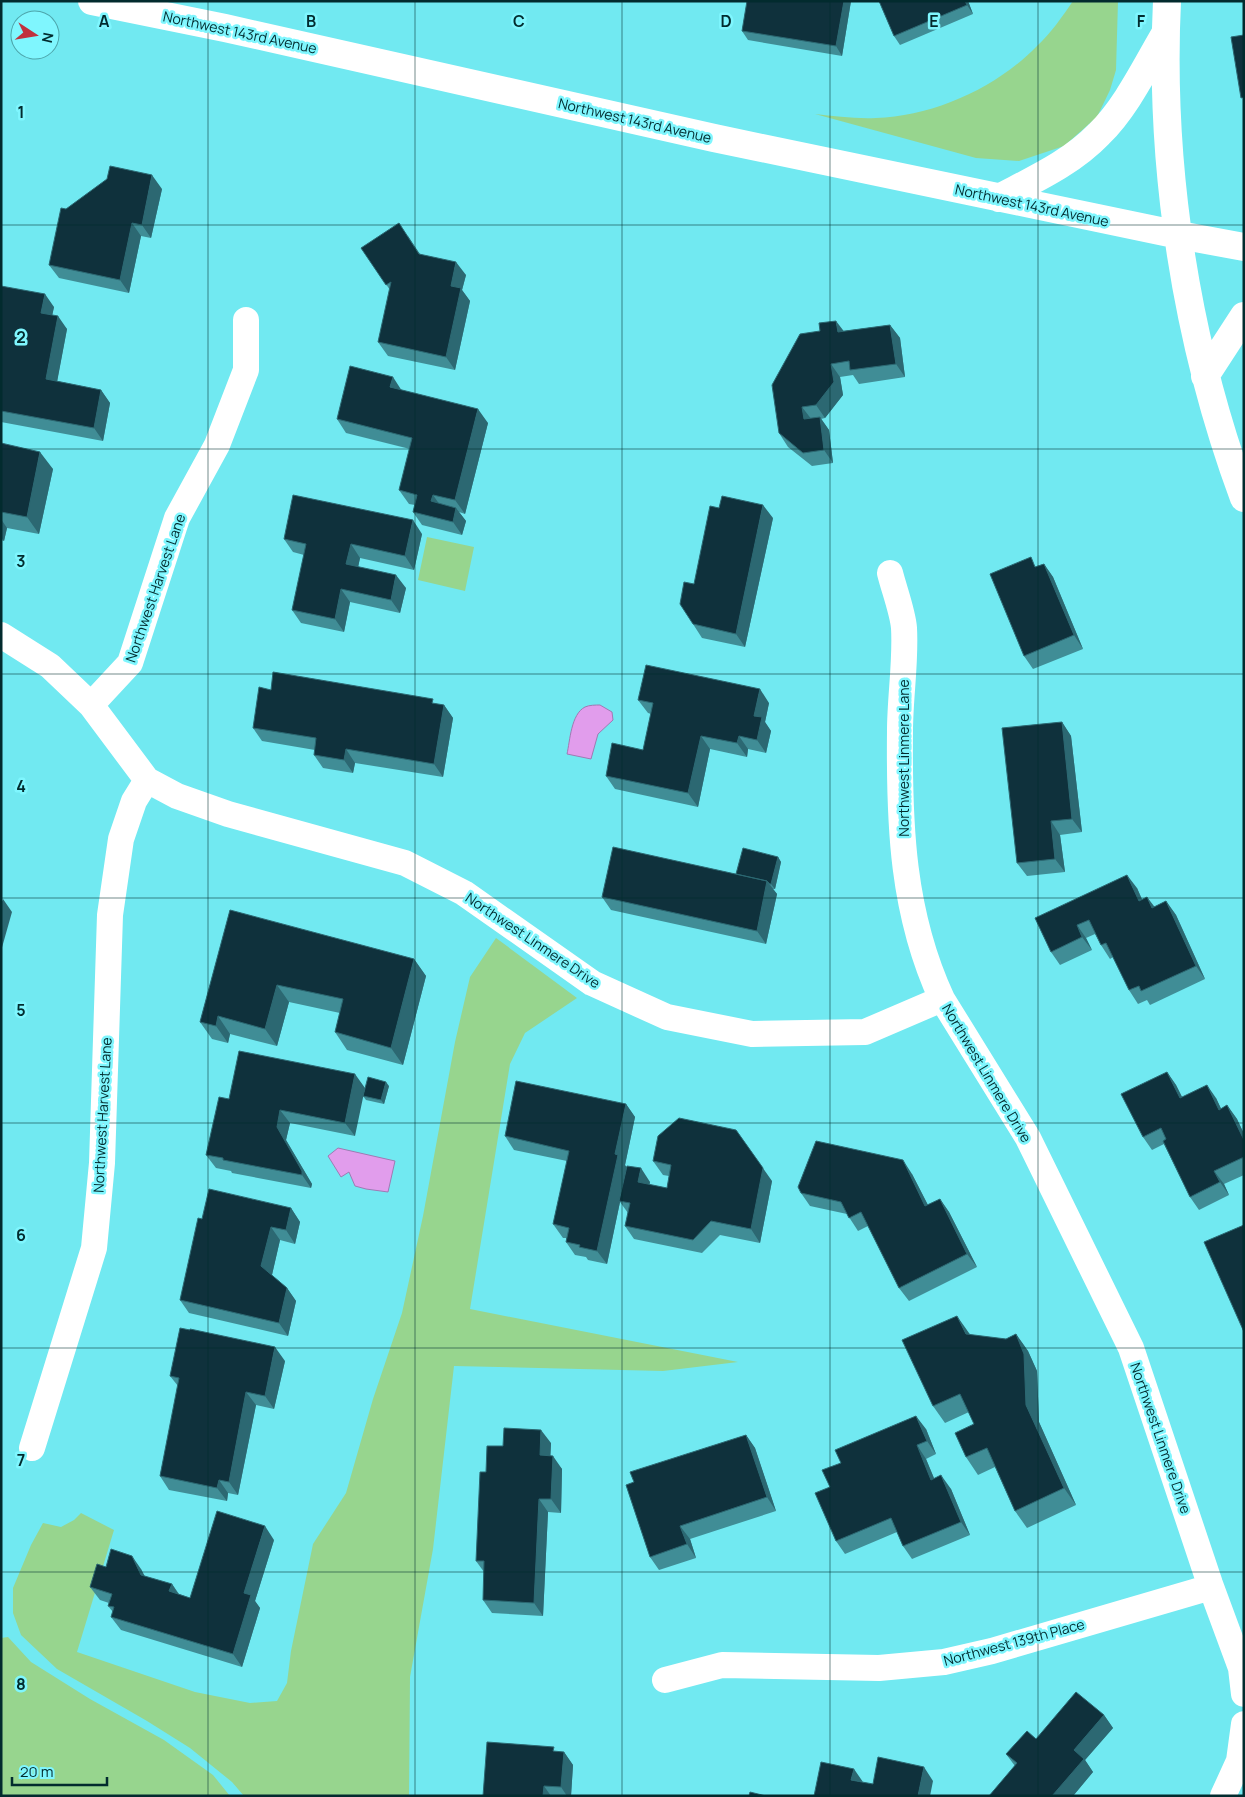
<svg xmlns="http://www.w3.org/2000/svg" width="1245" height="1797" font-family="Manrope,sans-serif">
	<rect width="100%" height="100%" fill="#71e9f1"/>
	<path fill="#97d58e" d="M1073,1H1118L1116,70L1110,90L1097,117L1064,146L1019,161L976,158L815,114C835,116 855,119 876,118C934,116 996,88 1037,46C1051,33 1062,17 1073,1Z
		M427,537L474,547L465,591L418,580Z
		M496,938L577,998L525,1033L510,1064L470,1309L738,1362L663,1371L454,1366L433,1549L410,1677L409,1796H244L232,1782L190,1748L147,1721L57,1669L21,1635L13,1613V1588L31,1545L43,1523L61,1527L74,1520L81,1513L114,1530L77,1652L195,1692L250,1703L277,1701L287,1683L291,1651L313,1544L346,1493L373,1399L402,1313L423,1216L455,1042L470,977Z
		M8,1637L31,1662L90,1699L164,1740L213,1775L230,1796H1V1638Z"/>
	<path fill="#e19dec" stroke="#9e7bb3" d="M600,705L612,712L613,720L598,734L591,759L567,754C570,741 571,714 585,707C589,705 596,705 600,705Z
		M338,1148L395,1161L388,1192L366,1189L355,1186L349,1172L341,1177L328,1156Z"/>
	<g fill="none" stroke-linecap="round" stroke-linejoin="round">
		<path stroke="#fff" stroke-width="26" d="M890,573C894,589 903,613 904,628C906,662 900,697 900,731C899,824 902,913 942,999
			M1,635L50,666L91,705L147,780L177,796L228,814L405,863L464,893L592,983L667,1017L752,1034L865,1032L942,999L1028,1138L1131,1348L1210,1584L1241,1668L1244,1694
			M91,705L130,663L177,518L217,445L246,370V320
			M32,1448L94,1248L102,1163L110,915L121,839L134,801L147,780
			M665,1680L722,1665L879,1668L944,1662L992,1651L1211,1587
			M1223,1796L1239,1761L1244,1724"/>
		<path stroke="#fff" stroke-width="28" d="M92,1L225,28L714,138L1179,235L1244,247
			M1167,1C1159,167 1186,342 1244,498
			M999,198C1035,179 1071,163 1099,134C1126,108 1146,66 1165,34
			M1205,376L1244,316"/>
	</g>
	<path fill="#408d96" d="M747,1H851L842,56L748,40L742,31Z
		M879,1H968L973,14L900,45L894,36Z
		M162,189L151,238L141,236L129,293L59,278L49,265L66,209Z
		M408,236L420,254L466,275L462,290L470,301L455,370L388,356L378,342L390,290L361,248Z
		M1,286L54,307L52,315L67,329L57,381L101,390L110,403L103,441L1,422Z
		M890,325L900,338L905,377L859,384L853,375L840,377L843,395L825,418L821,419L829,430L833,463L812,466L788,447L779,433L843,331Z
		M402,390L488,423L465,514L459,512L466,521L462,535L422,525L413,512L415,505L409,504L399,490L410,449L346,433L337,419Z
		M1,443L53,469L39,534L7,528L4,541L1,540Z
		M773,518L745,647L702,638L693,624L694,584Z
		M422,534L414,570L360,558L358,567L406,588L400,613L350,602L344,632L301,623L292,610L304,555L293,552L284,539Z
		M1044,564L1053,577L1083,649L1033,669L1024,656L1037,566Z
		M271,690L444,705L453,718L443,777L355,763L353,773L323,768L314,755L315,750L262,741L253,728Z
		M638,700L769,703L765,722L771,731L766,753L748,749L747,757L710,749L698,807L615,789L606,776L643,750L651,714L648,713Z
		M1062,722L1071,736L1082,832L1060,835L1065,872L1027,876L1017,863Z
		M778,857L781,862L775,889H773L777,894L766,944L611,910L602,897L736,874Z
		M1137,888L1142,899L1154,907L1166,901L1176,915L1205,979L1150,1005L1147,1000L1138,1004L1129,990L1113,957L1110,959L1101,945L1095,934L1086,938L1092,950L1060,965L1051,952L1035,918Z
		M230,910L414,959L426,976L403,1065L347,1050L335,1032L340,1013L289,1002L277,1046L230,1034L228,1043L212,1039L200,1022Z
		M1167,1072L1176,1085L1182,1097L1216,1098L1221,1109L1227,1105L1237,1119L1244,1134V1175L1224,1184L1229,1195L1199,1210L1190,1197L1164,1144L1152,1150L1143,1137Z
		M355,1074V1136L290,1123L286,1140L312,1184L311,1188L232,1173L231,1171L216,1168L206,1155L229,1099Z
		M389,1086L384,1104L366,1100L363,1096Z
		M626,1104L635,1117L625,1165L626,1167L650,1182L649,1185L667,1188L669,1176L663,1175L653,1161L772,1181L760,1243L720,1235L702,1253L634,1239L625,1226L628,1213L620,1202L607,1264L588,1260L586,1257L575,1255L566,1242V1238H563L553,1224L567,1161L514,1150L505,1136Z
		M912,1174L928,1205L940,1199L949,1212L977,1267L909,1301L899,1288L868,1226L858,1231L847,1214L810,1206L801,1193Z
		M291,1208L300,1222L295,1244L280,1240L272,1275L287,1288L296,1301L288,1336L189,1313L180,1300L202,1219Z
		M969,1333L970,1335L1006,1339L1016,1334L1028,1351L1037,1371L1039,1422L1076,1505L1027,1528L1015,1511L995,1467L978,1475L966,1457L974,1424L969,1412L945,1423L933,1406Z
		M285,1361L274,1409L256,1405L238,1495L228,1493L227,1501L169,1490L160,1476L178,1386L170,1376Z
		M926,1429L936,1454L926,1459L934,1478L951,1489L970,1535L912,1559L903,1546L897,1532L845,1554L836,1541L830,1487Z
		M746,1435L755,1448L776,1511L690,1539L696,1558L659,1570L650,1557L634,1482Z
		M551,1443L550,1456L562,1469L561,1513L548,1512L543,1616L492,1613L483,1600L484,1572L476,1561L486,1472L503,1446Z
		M274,1540L255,1601L260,1608L242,1667L121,1630L111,1617L113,1612L108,1606L109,1603L100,1600L90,1587L106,1567L141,1569L144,1576L172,1584L179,1594L190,1598Z
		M1104,1715L1113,1728L1085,1760L1093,1772L1073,1796H989L1015,1766L1006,1754Z
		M564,1752L573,1765L571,1796H483Z"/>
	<path fill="#2c6872" d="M844,1H851L842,56L836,46Z
		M965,1H968L973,14L967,5Z
		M152,175L162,189L151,238L142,225Z
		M132,223L141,236L129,293L120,280Z
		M456,262L466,275L462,290L470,301L455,370L446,357L451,286Z
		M45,294L54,307L50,326L41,313Z
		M58,316L67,329L55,393L46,379Z
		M836,321L846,334L838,332Z
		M890,325L900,338L905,377L896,364Z
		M831,364L840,377L843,395L825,418L816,405Z
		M393,377L402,391L390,387Z
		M101,390L110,403L103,441L94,428Z
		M802,407L812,420L804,419Z
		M478,409L488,423L465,514L455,500Z
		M820,417L829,430L833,463L824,450Z
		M40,452L53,469L39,534L27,517Z
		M433,495L442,508L431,501Z
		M763,505L773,518L745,647L736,634Z
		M456,508L466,521L462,535L453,522Z
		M1,519L7,528L4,541L1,537Z
		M413,520L422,534L414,570L405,556Z
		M351,544L360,558L356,577L346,564Z
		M1044,564L1053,577L1083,649L1074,635Z
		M396,575L406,588L400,613L391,600Z
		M341,589L350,602L344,632L335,619Z
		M760,689L769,703L765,722L771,731L766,753L757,740L754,716Z
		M444,705L453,718L443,777L434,764Z
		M1062,722L1071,736L1082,832L1072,819Z
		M701,736L710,749L698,807L688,793Z
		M739,736L748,749L747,757L737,743Z
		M346,749L355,763L353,773L344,760Z
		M1051,821L1060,835L1065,872L1055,859Z
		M778,857L781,862L775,889L771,884Z
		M1127,875L1137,888L1148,914L1139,901Z
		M767,881L777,894L766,944L757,931Z
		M1147,897L1157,910L1152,908Z
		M3,899L12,912L1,951V904Z
		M1166,901L1176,915L1205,979L1196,966Z
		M1077,925L1086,938L1092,950L1082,937Z
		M414,959L426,976L403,1065L391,1048Z
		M277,985L289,1002L277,1046L265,1029Z
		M218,1016L230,1034L228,1043L216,1026Z
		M1167,1072L1176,1085L1189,1111L1180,1098Z
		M355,1074L365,1088L355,1136L345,1123Z
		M386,1082L389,1086L384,1104L381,1100Z
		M1207,1085L1216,1098L1228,1123L1219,1110Z
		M626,1104L635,1117L625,1165L627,1168L619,1201L620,1202L607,1264L597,1251L615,1154Z
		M1227,1105L1237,1119L1244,1134V1140Z
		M280,1110L290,1123L286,1140L312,1184L311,1188L302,1175L277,1127Z
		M736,1130L772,1181L760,1243L751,1229Z
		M903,1160L912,1174L935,1219L925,1206Z
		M641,1168L650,1182L647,1196L638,1182Z
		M1214,1171L1224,1184L1229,1195L1220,1182Z
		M940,1199L949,1212L977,1267L967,1254Z
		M291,1208L300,1222L295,1244L286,1230Z
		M271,1227L280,1240L271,1279L261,1266Z
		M287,1288L296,1301L288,1336L279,1323Z
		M957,1316L969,1333L978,1352L966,1334Z
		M1016,1334L1028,1351L1037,1371L1039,1422L1076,1505L1064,1488L1026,1405Z
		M275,1347L285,1361L274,1409L265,1396Z
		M246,1392L256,1405L238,1495L229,1482Z
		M916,1416L926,1429L936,1454L927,1441Z
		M541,1430L551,1443L550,1468L540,1455Z
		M746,1435L755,1448L776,1511L767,1497Z
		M917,1445L926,1459L940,1493L931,1480Z
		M553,1456L562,1469L561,1513L551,1499Z
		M941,1475L951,1489L970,1535L961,1522Z
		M219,1480L228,1493L227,1501L217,1488Z
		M539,1499L548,1512L543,1616L534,1603Z
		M265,1526L274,1540L255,1601L260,1608L242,1667L233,1654L244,1593Z
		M680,1526L690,1539L696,1558L687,1544Z
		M132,1556L141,1569L151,1588L141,1575Z
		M172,1584L181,1598L169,1591Z
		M1104,1715L1113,1728L1085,1760L1093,1772L1073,1796H1052L1074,1750Z
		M564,1752L573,1765L571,1796H567L561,1787Z
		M924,1767L933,1781L930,1796H918Z
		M854,1769L863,1782L851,1780Z
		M544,1786L551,1796H543Z"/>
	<path fill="#0f313c" stroke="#2c6872" d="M747,1H844L836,46L742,31Z
		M879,1H965L967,5L894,36Z
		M1244,35V97L1241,98L1231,37Z
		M110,166L152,175L142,225L132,223L120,280L49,265L61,208L66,209L107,179Z
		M399,223L419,254L456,262L451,286L461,288L446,357L378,342L391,282L386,285L361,248Z
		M1,286L45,294L41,313L58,316L46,379L101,390L94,428L1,411Z
		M836,321L838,332L890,325L896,364L850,370L849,361L831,364L834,382L816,405L802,407L804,419L820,417L824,450L803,453L779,433L772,385L800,334L820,331L819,323Z
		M350,366L393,377L390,387L478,409L455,500L433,495L431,501L456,508L453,522L413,512L417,495L399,490L412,438L337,419Z
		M1,443L40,452L27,517L1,512Z
		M293,495L413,520L405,556L351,544L346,564L396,575L391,600L341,589L335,619L292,610L306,544L284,539Z
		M722,496L763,505L736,634L693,624L680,604L684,582L694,584L710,506L719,508Z
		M1031,557L1035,567L1044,564L1074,635L1024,656L990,574Z
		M646,665L760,689L754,716L762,717L757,740L739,736L737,743L701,736L688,793L606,776L612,743L643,750L653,703L638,700Z
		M273,672L433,699L432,703L444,705L434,764L346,749L344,760L314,755L316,738L253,728L259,687L271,690Z
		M1062,722L1072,819L1051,821L1055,859L1017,863L1002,728Z
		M613,847L767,881L757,931L602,897Z
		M743,848L778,857L771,884H770L767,881L736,874Z
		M1127,875L1139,901L1147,897L1152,908L1166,901L1196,966L1141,991L1139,986L1129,990L1106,943L1101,945L1089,920L1077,925L1082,937L1051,952L1035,918Z
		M230,910L414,959L391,1048L335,1032L343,999L277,985L265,1029L218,1016L216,1026L200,1022Z
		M239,1051L355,1074L345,1123L280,1110L277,1127L302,1171V1175L223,1160V1158L206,1155L219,1097L229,1099Z
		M1167,1072L1180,1098L1207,1085L1219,1110L1227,1105L1244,1140V1157L1214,1171L1220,1182L1190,1197L1163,1141L1166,1139L1161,1128L1143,1137L1121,1094Z
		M368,1077L386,1082L381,1100L363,1096Z
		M516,1081L626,1104L615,1154L618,1155L597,1251L579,1247L580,1245L566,1242L569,1228L553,1224L569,1151L505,1136Z
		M679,1118L736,1130L763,1168L751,1229L711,1221L693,1240L625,1226L630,1203L619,1201L627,1166L641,1168L638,1182L667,1188L671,1165L653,1161L658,1136Z
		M816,1141L903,1160L925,1206L940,1199L967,1254L899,1288L861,1212L849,1218L841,1202L801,1193L798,1187Z
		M209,1189L291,1208L286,1230L271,1227L261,1266L287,1288L279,1323L180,1300L198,1218L202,1219Z
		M1244,1225V1332L1204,1242Z
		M957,1316L966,1334L1006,1339L1016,1334L1024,1354L1026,1405L1064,1488L1015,1511L987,1448L966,1457L955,1433L974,1424L960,1394L933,1406L902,1340Z
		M180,1328L190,1330V1329L275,1347L265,1396L246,1392L229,1482L219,1480L217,1488L160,1476L179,1378L170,1376Z
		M916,1416L927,1441L917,1445L931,1480L941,1475L961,1522L903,1546L891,1518L836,1541L815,1493L830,1487L822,1470L841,1463L835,1450Z
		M504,1428L541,1430L540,1455L553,1456L551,1499H539L534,1603L483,1600L484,1561H476L480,1472H486L487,1446H503Z
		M746,1435L767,1497L680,1526L687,1544L650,1557L626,1485L634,1482L630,1472Z
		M217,1511L265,1526L244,1593L251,1595L233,1654L111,1617L114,1607L108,1606L112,1594L90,1587L97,1564L106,1567L111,1549L132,1556L141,1575L172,1584L169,1591L190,1598Z
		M1076,1692L1104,1715L1074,1750L1084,1759L1052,1796H989L1017,1763L1006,1754L1027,1731L1036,1739Z
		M487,1742L554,1747L553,1751L564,1752L561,1787L544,1786L543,1796H483Z
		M878,1757L924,1767L918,1796H814L821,1762L854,1769L851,1780L873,1784Z
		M750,1792L766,1796H749Z"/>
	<path fill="none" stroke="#022b2e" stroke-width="1" stroke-opacity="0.55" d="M208,1V1796M415,1V1796M622,1V1796M830,1V1796M1038,1V1796M1,225H1244M1,449H1244M1,674H1244M1,898H1244M1,1123H1244M1,1348H1244M1,1572H1244"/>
	<g text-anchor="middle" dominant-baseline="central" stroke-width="5" stroke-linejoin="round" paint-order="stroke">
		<g font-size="14" fill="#022b2e" stroke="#7ff6fe">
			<text transform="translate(240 32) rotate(12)">Northwest 143rd Avenue</text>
			<text transform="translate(635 120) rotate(13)">Northwest 143rd Avenue</text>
			<text transform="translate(1032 205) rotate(12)">Northwest 143rd Avenue</text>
			<text transform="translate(155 588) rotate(-71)">Northwest Harvest Lane</text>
			<text transform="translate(903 758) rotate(-90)">Northwest Linmere Lane</text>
			<text transform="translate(533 940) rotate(34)">Northwest Linmere Drive</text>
			<text transform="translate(987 1073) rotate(59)">Northwest Linmere Drive</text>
			<text transform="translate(102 1115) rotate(-87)">Northwest Harvest Lane</text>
			<text transform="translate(1161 1438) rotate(71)">Northwest Linmere Drive</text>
			<text transform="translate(1014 1642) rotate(-15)">Northwest 139th Place</text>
		</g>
	</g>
	<g font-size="16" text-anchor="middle" font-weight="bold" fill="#022b2e" stroke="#7ff6fe" stroke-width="5" stroke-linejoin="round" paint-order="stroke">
		<text x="104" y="27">A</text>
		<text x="311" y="27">B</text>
		<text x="519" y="27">C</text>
		<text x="726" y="27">D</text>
		<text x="934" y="27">E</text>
		<text x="1141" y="27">F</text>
		<text x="21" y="118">1</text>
		<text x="21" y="343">2</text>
		<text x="21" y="567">3</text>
		<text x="21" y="792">4</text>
		<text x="21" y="1016">5</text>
		<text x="21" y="1241">6</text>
		<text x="21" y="1466">7</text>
		<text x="21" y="1690">8</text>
	</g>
	<rect width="1245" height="1797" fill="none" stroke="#022b2e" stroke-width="5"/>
	<g transform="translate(35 35) rotate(102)"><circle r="24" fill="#7ff6fe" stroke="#4da5ab"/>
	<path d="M0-4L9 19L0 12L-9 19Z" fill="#c1303d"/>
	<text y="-8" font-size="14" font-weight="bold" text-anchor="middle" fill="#022b2e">N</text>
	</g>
	<path d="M12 1777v8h95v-8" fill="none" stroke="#022b2e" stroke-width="2.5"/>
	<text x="20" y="1777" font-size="15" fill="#022b2e" stroke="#7ff6fe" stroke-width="4" paint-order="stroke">20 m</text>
</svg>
